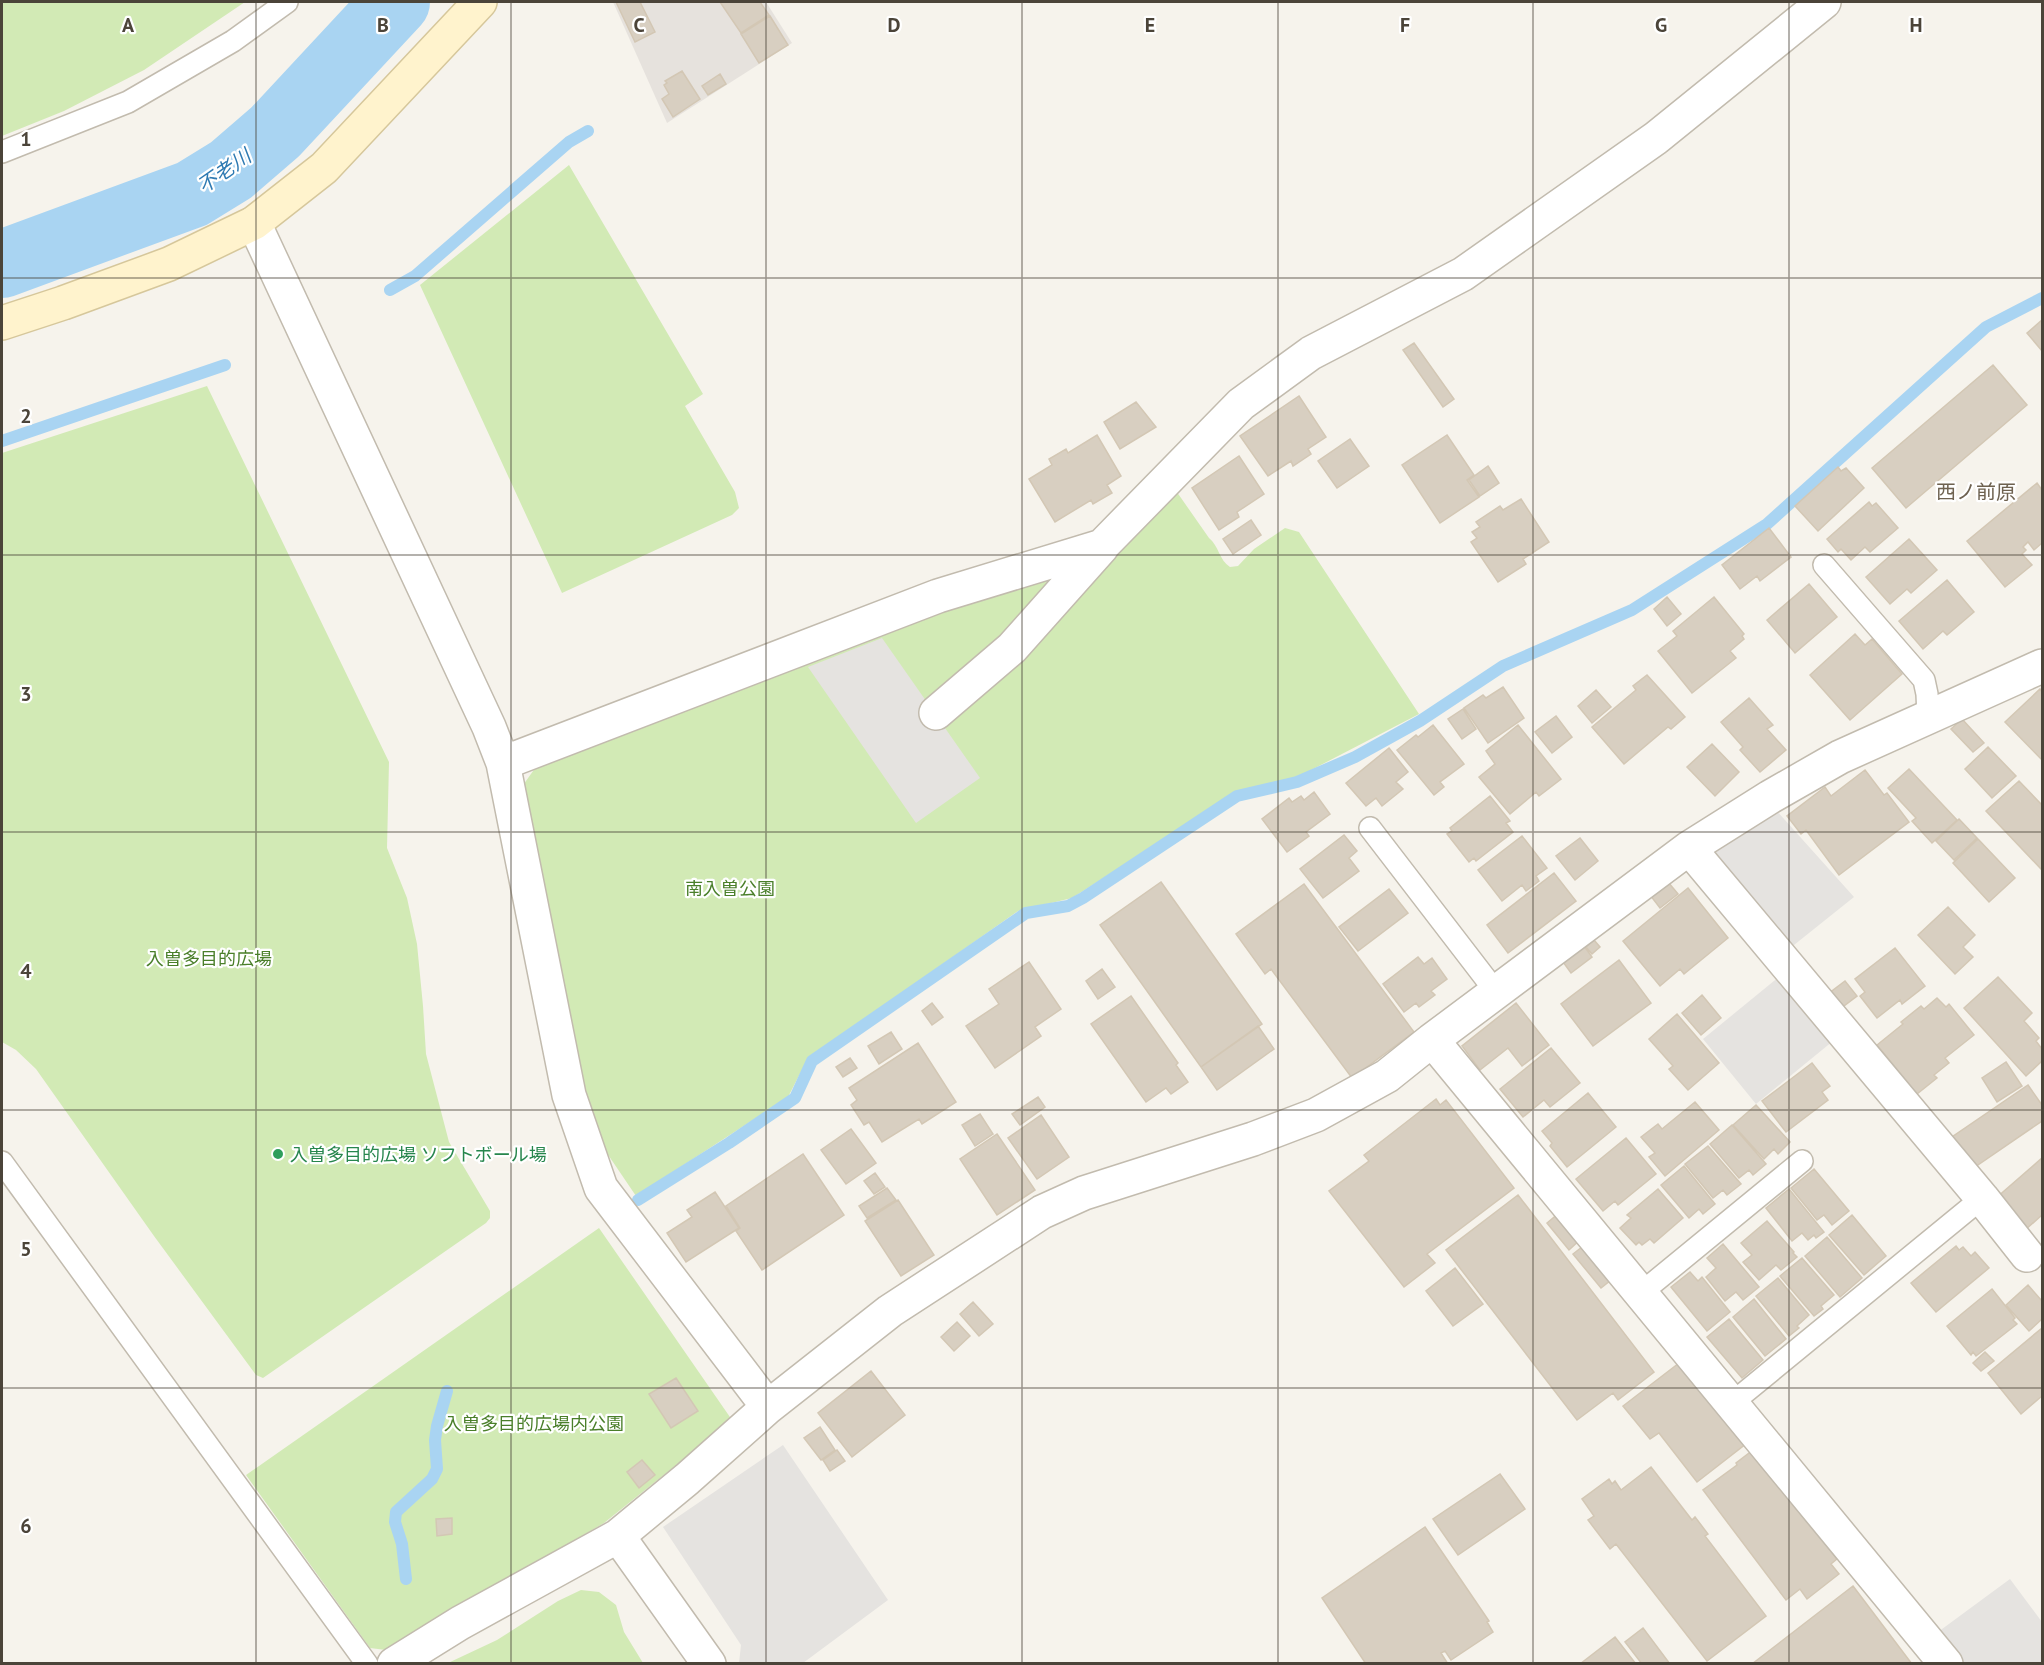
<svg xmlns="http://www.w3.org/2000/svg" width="2044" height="1665" font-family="'PT Sans','Noto Sans JP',sans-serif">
	<rect width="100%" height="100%" fill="#f6f3ec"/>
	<path fill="#e6e2dd" d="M613,2H766L792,43L667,123Z"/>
	<path fill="#d2eab5" d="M2,2H245L144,70L64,111L2,136Z
		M569,165L703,394L685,406L735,492L739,508L732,515L562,593L420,285Z
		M207,386L389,762L387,848L407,898L417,944L423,1006L426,1054L449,1142L490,1211V1218L486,1223L263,1378L256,1375L154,1236L36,1069L16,1050L2,1042V453Z
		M1172,485L1209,538C1219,546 1219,560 1230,567L1238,566L1254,549L1285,528L1299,532L1419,714L1288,782L1237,793L1072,898L1018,911L807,1060L788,1097L636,1196L596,1137L574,1059L521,788L538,764L880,633L1061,572Z
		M599,1228L732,1420L604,1523L386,1650L370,1648L246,1475Z
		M581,1590L599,1592L616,1605L624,1632L643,1663H448L497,1640L558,1601Z"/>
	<path fill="#e5e3e0" d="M882,638L980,778L916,823L808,667Z
		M1776,810L1854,897L1789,949L1714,859L1715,850Z
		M1780,976L1833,1041L1756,1104L1703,1039Z
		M783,1445L888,1600L803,1663H739L741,1645L663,1527Z
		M2010,1579L2042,1622V1663H1962L1938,1632Z"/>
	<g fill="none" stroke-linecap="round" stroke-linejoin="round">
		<path stroke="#a9d4f2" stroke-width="12" d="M390,290L415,276L569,142L588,131
			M2,441L225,365
			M638,1200L729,1143L795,1098L812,1061L1026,913L1068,906L1083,898L1237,796L1297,782L1355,757L1420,721L1503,666L1632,610L1767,524L1986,327L2042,298
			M406,1579L402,1544L395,1522L396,1512L432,1479L437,1469L435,1440L437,1426L447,1391"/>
		<path stroke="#a9d4f2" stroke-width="68" d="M2,264L192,194L231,170L275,132L396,2"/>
	</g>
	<path fill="#d8cfc1" stroke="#d3c7b4" stroke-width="1.5" d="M616,2H640L655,32L635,42Z
		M720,2H760L769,15L741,33Z
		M770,16L788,45L759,63L741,34Z
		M682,71L700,99L673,117L662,99L669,94L664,85L667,83L665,81Z
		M720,74L726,84L708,95L702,86Z
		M2042,320V351L2027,333Z
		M1414,343L1454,399L1443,407L1403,350Z
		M1993,365L2027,405L1906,508L1872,468Z
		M1299,396L1326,437L1308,449L1311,454L1293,466L1291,461L1268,476L1240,436Z
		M1136,402L1156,427L1120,449L1104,422Z
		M1097,435L1121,476L1107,485L1112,493L1093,504L1091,500L1055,522L1029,479L1052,465L1049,459L1066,449L1068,453Z
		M1447,435L1474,475L1467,480L1479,497L1440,523L1402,465Z
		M1350,439L1369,466L1337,488L1318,461Z
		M1239,456L1264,494L1237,512L1239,517L1219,530L1192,488Z
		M1488,466L1499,483L1480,496L1469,480Z
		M1838,467L1841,471L1846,468L1864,488L1818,531L1795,506Z
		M2037,483L2042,490V543L2034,550L2028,542L2023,547L2026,550L2022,554L2032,565L2005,587L1967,541Z
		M1521,499L1549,542L1523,559L1526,564L1498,582L1471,542L1477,538L1472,532L1480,527L1476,522L1500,506L1503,510Z
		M1869,502L1872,506L1876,503L1898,528L1870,552L1865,547L1851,560L1841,549L1838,552L1827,539Z
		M1251,520L1261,535L1233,554L1223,539Z
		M1769,528L1791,557L1760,581L1757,576L1740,589L1722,565Z
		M1909,539L1937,570L1911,593L1907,589L1890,604L1866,577Z
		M1947,580L1974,612L1947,635L1943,631L1923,649L1899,621Z
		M1809,584L1837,617L1795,653L1767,620Z
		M1667,597L1681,614L1667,626L1654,609Z
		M1714,597L1744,634L1742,636L1744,639L1730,651L1736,658L1692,693L1658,651L1677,636L1673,631Z
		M1855,634L1865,645L1872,639L1902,674L1850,720L1810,675Z
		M1647,675L1685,717L1671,729L1668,727L1624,764L1592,727L1636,690L1633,686Z
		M1503,687L1524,718L1488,743L1464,708L1483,695L1486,698Z
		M2040,689L2042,692V760L2005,722Z
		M1596,690L1611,707L1592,723L1578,706Z
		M1749,698L1773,725L1767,729L1786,750L1760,772L1740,750L1743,747L1721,722Z
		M1463,709L1476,729L1462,739L1448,719Z
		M1556,716L1572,737L1552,753L1535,732Z
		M1962,719L1984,743L1973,752L1951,729Z
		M1433,725L1464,764L1440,782L1444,787L1434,795L1397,750L1416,735L1418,737Z
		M1518,725L1561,779L1539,796L1536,792L1510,814L1479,777L1495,764L1486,751Z
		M1712,744L1739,772L1715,796L1687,767Z
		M1988,747L2016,776L1992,798L1965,769Z
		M1389,748L1408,772L1396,782L1403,789L1382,806L1376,798L1366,806L1346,783Z
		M1909,769L1957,820L1932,843L1912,821L1916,818L1888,788Z
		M1865,770L1884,795L1887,793L1909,822L1839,875L1806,830L1801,834L1787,816L1825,787L1831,796Z
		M2019,781L2042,805V870L1986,811Z
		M1314,792L1330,814L1306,832L1309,836L1287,852L1262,819L1289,798L1292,802L1301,796L1304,800Z
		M1490,796L1510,821L1506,823L1513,832L1476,861L1474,858L1469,862L1447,834L1452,831L1450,828Z
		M1959,819L1977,838L1954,860L1936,841Z
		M1344,835L1357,851L1349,858L1359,871L1323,898L1300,869Z
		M1522,836L1547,868L1536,876L1539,881L1526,891L1522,885L1502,901L1478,870Z
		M1580,838L1598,861L1575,880L1556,856Z
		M1978,839L2015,878L1989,902L1953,863Z
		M1554,873L1576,901L1508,953L1487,925Z
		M1161,882L1262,1024L1201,1067L1100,925Z
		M1668,882L1678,894L1660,908L1650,895Z
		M1304,884L1414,1032L1352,1078L1271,969L1265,974L1236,934Z
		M1688,888L1728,938L1684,974L1680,969L1660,986L1623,941Z
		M1389,889L1408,913L1358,951L1339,927Z
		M1948,907L1975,935L1963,947L1973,957L1955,974L1918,935Z
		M1594,940L1600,947L1592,954L1586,947Z
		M1584,946L1592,957L1571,973L1563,962Z
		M1895,948L1925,986L1902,1004L1900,1000L1877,1018L1860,996L1865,992L1855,979Z
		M1418,957L1424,964L1432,958L1447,979L1431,991L1435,995L1419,1007L1416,1003L1404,1012L1383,984Z
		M1619,960L1651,1003L1593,1046L1561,1004Z
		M1029,962L1061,1009L1035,1027L1041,1036L995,1068L966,1026L999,1004L989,989Z
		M1102,969L1115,987L1098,999L1086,981Z
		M1998,977L2032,1013L2024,1021L2039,1038L2036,1041L2042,1049V1061L2026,1076L1964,1008Z
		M1845,981L1857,996L1840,1009L1828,994Z
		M1702,995L1721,1018L1701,1035L1682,1013Z
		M1131,996L1178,1063L1176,1065L1188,1082L1171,1094L1166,1088L1146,1102L1091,1024Z
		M1937,998L1946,1007L1949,1004L1974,1035L1945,1058L1949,1063L1934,1075L1937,1078L1917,1094L1877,1045L1903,1024L1901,1022L1921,1006L1924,1009Z
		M932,1003L943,1017L932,1025L922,1011Z
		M1516,1003L1549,1045L1522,1066L1508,1048L1480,1070L1462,1046Z
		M1677,1014L1719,1063L1688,1090L1669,1069L1673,1066L1649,1039Z
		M1258,1026L1274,1049L1217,1090L1201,1067Z
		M891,1032L902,1049L879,1064L868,1046Z
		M918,1043L956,1102L922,1124L919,1119L882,1142L869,1122L864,1125L851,1105L857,1100L849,1088Z
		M1551,1048L1580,1083L1550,1107L1544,1100L1523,1117L1500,1089Z
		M850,1058L857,1068L843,1077L836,1067Z
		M2006,1062L2022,1086L1997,1102L1982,1078Z
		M1812,1063L1830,1086L1822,1092L1828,1100L1786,1132L1762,1101Z
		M2028,1085L2042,1105V1121L1975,1167L1964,1150L1959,1153L1949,1139Z
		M1588,1093L1616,1127L1567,1167L1550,1146L1552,1143L1542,1131Z
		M1038,1097L1045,1107L1020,1125L1012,1114Z
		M1436,1099L1440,1105L1446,1100L1514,1188L1427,1254L1435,1263L1404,1287L1329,1191L1369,1161L1364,1155Z
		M1695,1102L1719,1130L1665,1176L1649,1157L1655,1153L1641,1137L1658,1124L1662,1129Z
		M1756,1105L1790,1142L1778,1154L1774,1149L1764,1159L1733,1125Z
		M980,1114L993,1134L975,1146L962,1125Z
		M1041,1115L1069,1157L1037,1179L1008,1138Z
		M1732,1125L1766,1164L1753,1175L1749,1170L1739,1178L1710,1144Z
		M851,1129L876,1163L846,1184L821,1150Z
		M997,1134L1035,1190L997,1215L960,1159Z
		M1626,1138L1656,1174L1618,1205L1615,1201L1603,1211L1576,1179Z
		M1708,1146L1741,1184L1727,1195L1723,1190L1713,1198L1685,1164Z
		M803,1154L844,1215L762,1270L736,1231L740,1228L726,1206Z
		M2042,1158V1215L2024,1231L1996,1198Z
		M1684,1166L1715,1204L1703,1214L1699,1209L1689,1218L1661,1185Z
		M1814,1169L1849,1211L1832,1225L1824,1215L1817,1220L1791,1188Z
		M875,1173L885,1187L874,1194L864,1181Z
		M887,1188L896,1200L867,1218L859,1206Z
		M1658,1189L1683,1218L1654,1243L1650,1239L1642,1245L1639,1242L1636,1245L1620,1228L1631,1218L1627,1215Z
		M1789,1189L1824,1232L1816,1238L1814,1235L1808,1240L1802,1233L1792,1241L1766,1208Z
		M715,1192L739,1228L686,1262L667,1233L692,1217L687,1210Z
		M1518,1195L1654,1372L1618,1400L1613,1393L1577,1420L1446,1250Z
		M898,1200L934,1255L901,1276L865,1221Z
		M1560,1212L1582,1238L1569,1250L1547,1223Z
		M1852,1215L1886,1256L1864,1275L1829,1235Z
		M1767,1221L1794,1252L1793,1253L1797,1257L1781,1270L1776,1265L1759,1280L1743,1262L1752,1255L1741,1243Z
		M1827,1237L1862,1278L1840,1297L1805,1256Z
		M1587,1243L1615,1277L1601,1288L1573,1254Z
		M1723,1244L1759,1287L1743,1300L1736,1292L1725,1301L1706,1277L1716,1268L1707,1258Z
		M1956,1246L1959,1250L1963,1247L1971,1256L1975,1252L1989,1268L1936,1312L1911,1283Z
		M1802,1258L1834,1295L1821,1306L1823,1309L1814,1316L1780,1276Z
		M1455,1268L1483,1304L1453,1326L1426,1291Z
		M1690,1272L1698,1281L1702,1277L1730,1312L1707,1331L1671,1287Z
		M1778,1278L1809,1315L1797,1326L1799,1328L1789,1336L1756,1296Z
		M2028,1285L2042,1301V1319L2029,1331L2006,1305Z
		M1992,1289L2015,1318L2013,1320L2017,1324L1976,1356L1973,1352L1971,1355L1947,1326Z
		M1754,1299L1786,1339L1765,1356L1733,1317Z
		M973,1302L993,1324L979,1336L960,1314Z
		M1729,1319L1763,1360L1742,1378L1707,1337Z
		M957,1322L970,1336L954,1351L941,1337Z
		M2042,1328V1396L2021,1414L1988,1373Z
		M1985,1352L1994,1361L1981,1371L1973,1363Z
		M1683,1360L1747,1443L1697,1482L1659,1433L1650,1439L1623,1406Z
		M871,1371L905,1415L852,1457L818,1413Z
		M676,1378L698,1411L671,1428L649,1394Z
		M820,1427L835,1450L821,1460L804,1438Z
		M837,1450L845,1461L830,1471L823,1460Z
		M1753,1450L1837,1559L1831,1564L1839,1574L1807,1599L1800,1589L1786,1600L1703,1490L1737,1465L1736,1463Z
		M642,1460L655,1475L639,1488L627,1472Z
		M1651,1467L1692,1520L1695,1517L1708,1534L1705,1536L1766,1616L1707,1661L1616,1544L1610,1549L1588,1520L1594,1516L1582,1499L1609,1479L1612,1484L1615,1481L1621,1490Z
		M1500,1474L1525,1509L1458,1555L1433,1519Z
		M452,1518V1534L437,1536L436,1519Z
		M1425,1527L1489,1621L1487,1622L1493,1632L1451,1660L1445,1651L1441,1653L1448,1664H1366L1322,1598Z
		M1853,1586L1912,1664H1752Z
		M1643,1628L1670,1664H1642L1625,1642Z
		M1615,1637L1636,1664H1580Z"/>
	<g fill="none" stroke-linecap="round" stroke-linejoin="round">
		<g stroke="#c2bbae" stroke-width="24">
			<path id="lane" d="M2,152L128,102L233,41L287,2
				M1824,565L1924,680L1927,694L1928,716
				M1370,828L1496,992
				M2,1162L367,1664
				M1641,1293L1802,1161
				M1732,1403L1982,1198"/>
		</g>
		<g stroke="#c2bbae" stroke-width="36">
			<path id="street" d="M254,223L489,727L503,763L569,1095L601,1188L768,1407
				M936,713L1012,648L1102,547
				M503,763L938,596L1102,546L1241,404L1311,353L1463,274L1656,138L1824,2
				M1689,848L1982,1198L2027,1255
				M1432,1040L1946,1664
				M618,1536L709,1664
				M394,1664L460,1623L618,1536L687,1479L768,1407L890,1311L1042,1212L1084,1193L1253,1139L1316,1115L1387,1076L1432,1040L1689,848L1770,797L1840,757L2042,666"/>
		</g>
		<g stroke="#d6c79b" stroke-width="36">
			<path id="secondary" d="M2,323L63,303L169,264L254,223L324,168L480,2"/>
		</g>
		<use href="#lane" stroke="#fff" stroke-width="21"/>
		<use href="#street" stroke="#fff" stroke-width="33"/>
		<use href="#secondary" stroke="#fff3cd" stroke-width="33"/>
	</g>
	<path fill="none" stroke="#4b4439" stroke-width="1.5" stroke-opacity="0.55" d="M256,2V1664M511,2V1664M766,2V1664M1022,2V1664M1278,2V1664M1533,2V1664M1789,2V1664M2,278H2042M2,555H2042M2,832H2042M2,1110H2042M2,1388H2042"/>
	<circle fill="#2e9e5b" stroke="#fff" stroke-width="2" cx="278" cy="1154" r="6"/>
	<g text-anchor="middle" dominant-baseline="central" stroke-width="4.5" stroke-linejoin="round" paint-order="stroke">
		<g font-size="18" fill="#4a7f2a" stroke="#fff">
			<text x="730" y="888">南入曽公園</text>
			<text x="209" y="958">入曽多目的広場</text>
			<text x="534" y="1423">入曽多目的広場内公園</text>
		</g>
		<g font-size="18" fill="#27864d" stroke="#fff" text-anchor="start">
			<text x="290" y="1154">入曽多目的広場 ソフトボール場</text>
		</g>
		<g font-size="20" font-style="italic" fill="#2e7ab2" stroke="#fff">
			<text transform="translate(224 171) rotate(-35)">不老川</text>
		</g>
		<g font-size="20" fill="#6e6250" stroke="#fff">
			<text x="1976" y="492">西ノ前原</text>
		</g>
	</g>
	<g font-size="20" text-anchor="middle" font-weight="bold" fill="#4b4439" stroke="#fff" stroke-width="4.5" stroke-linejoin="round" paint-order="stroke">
		<text x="128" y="32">A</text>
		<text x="383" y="32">B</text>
		<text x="639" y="32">C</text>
		<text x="894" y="32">D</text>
		<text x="1150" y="32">E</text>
		<text x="1405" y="32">F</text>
		<text x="1661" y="32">G</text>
		<text x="1916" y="32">H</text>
		<text x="26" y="146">1</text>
		<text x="26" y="423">2</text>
		<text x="26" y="701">3</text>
		<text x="26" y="978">4</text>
		<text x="26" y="1256">5</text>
		<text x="26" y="1533">6</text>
	</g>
	<rect width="2044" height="1665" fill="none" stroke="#4b4439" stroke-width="6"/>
</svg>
